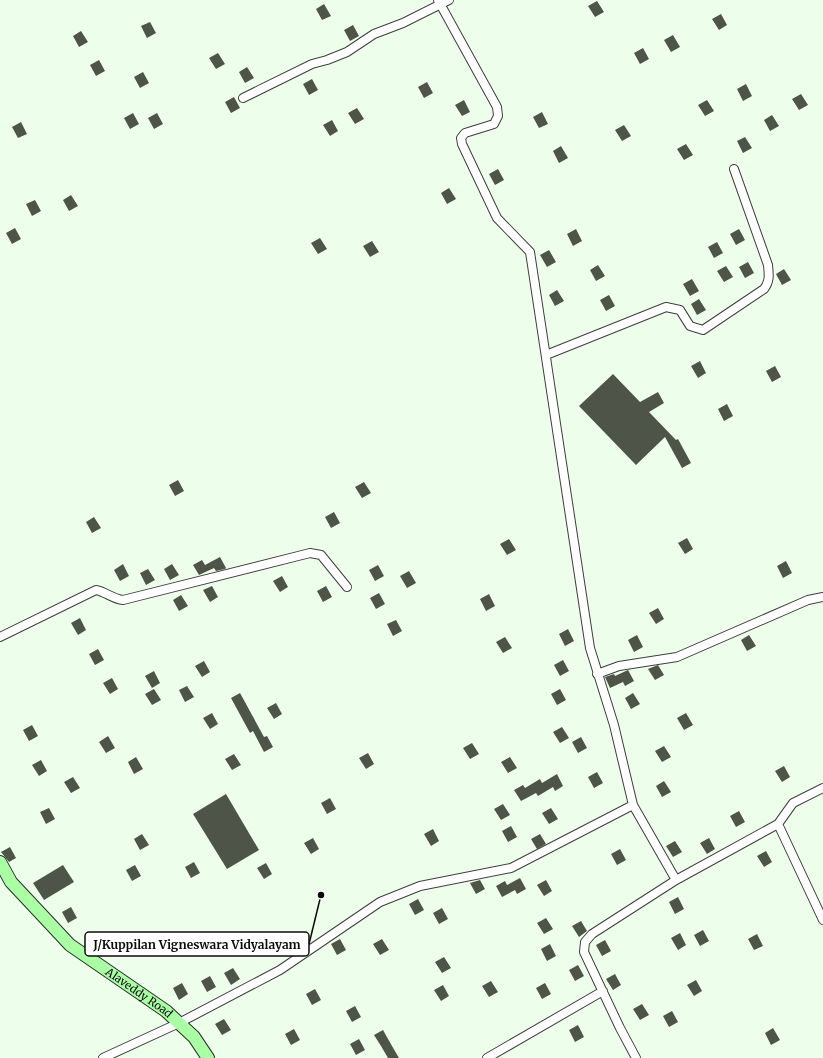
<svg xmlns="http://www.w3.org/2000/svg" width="823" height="1058" font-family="Merriweather,serif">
	<rect width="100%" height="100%" fill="#edffea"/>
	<path fill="#4f5448" d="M597,1L604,12L595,17L588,6Z
		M324,4L331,16L322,20L316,9Z
		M721,14L727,25L719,30L712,19Z
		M150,22L156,33L147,38L141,26Z
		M353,25L359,36L350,41L344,30Z
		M81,31L88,42L79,47L73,36Z
		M673,35L680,47L671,52L664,40Z
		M643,48L649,59L640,64L634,53Z
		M218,53L225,64L216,69L209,58Z
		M99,60L105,71L96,76L90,65Z
		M247,67L254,78L245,83L239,72Z
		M143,72L149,83L140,88L134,77Z
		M312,79L318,90L309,95L303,84Z
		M427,82L433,93L424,98L418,87Z
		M746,84L752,96L743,101L737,89Z
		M801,94L808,105L799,110L792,99Z
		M234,97L240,108L231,113L225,102Z
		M464,100L470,112L462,116L455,105Z
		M707,100L714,111L705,116L698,105Z
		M357,108L364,119L355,124L348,113Z
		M542,112L548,124L539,128L533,117Z
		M133,113L139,124L130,129L124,118Z
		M157,113L163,124L154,129L148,118Z
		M772,115L779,126L770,131L764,120Z
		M332,120L338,131L330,136L323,125Z
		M21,122L27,134L18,138L12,127Z
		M624,125L631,136L622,141L615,130Z
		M745,137L752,148L743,153L737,141Z
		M686,144L693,155L684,160L677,149Z
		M561,146L568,158L559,163L553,151Z
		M498,169L504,180L495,185L489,174Z
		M449,188L456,199L447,204L441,193Z
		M71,195L78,206L69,211L63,200Z
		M35,200L41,211L32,216L26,204Z
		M15,228L21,239L12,244L6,233Z
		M576,229L582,241L573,246L567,234Z
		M739,229L745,240L736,245L730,234Z
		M320,238L327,249L318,254L311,243Z
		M372,241L379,252L370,257L363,246Z
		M717,242L723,253L714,258L708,247Z
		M549,250L556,262L547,267L540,255Z
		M748,262L754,273L745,278L739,267Z
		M598,265L605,276L596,281L590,270Z
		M726,266L733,277L724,282L717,271Z
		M784,269L791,280L782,285L776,274Z
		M692,279L699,291L690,296L683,284Z
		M557,290L564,301L555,306L549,295Z
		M609,295L615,306L606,311L600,300Z
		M699,299L706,310L697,315L691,304Z
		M700,361L706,373L698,378L691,366Z
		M775,366L781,377L772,382L766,371Z
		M613,374L640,402L658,392L664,403L649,412L676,440L678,439L691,463L682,468L665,437L636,465L579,406Z
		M727,404L733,416L724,421L718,409Z
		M178,480L184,491L175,496L169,485Z
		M364,482L371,493L362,498L355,487Z
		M334,512L340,523L331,528L325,517Z
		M94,517L101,528L92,533L86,522Z
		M687,538L693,549L685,554L678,543Z
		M509,539L516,550L507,555L500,544Z
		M220,557L226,568L225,569L216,571L214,568L199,575L193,565L202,560L205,565Z
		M786,561L792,573L783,578L777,566Z
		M123,564L129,576L120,581L114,570Z
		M172,564L179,575L170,580L164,569Z
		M378,565L384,576L375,581L369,570Z
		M148,569L155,580L146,585L140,573Z
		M409,571L416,583L407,588L400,576Z
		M282,576L288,587L280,592L273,581Z
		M212,586L218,597L210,602L203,590Z
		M326,586L332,597L323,602L317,591Z
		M379,593L385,604L376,609L370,598Z
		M489,594L495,606L486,611L480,599Z
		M181,595L188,606L179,611L173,600Z
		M658,608L664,619L656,624L649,613Z
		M80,618L86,630L78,635L71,623Z
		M396,620L402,631L393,636L387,624Z
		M568,629L574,641L565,646L559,634Z
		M637,635L643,647L634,652L628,640Z
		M749,635L756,646L747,651L741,640Z
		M505,637L512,648L503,653L496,642Z
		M98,649L104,660L95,665L89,654Z
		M563,660L569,671L560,676L554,665Z
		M204,661L210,672L202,677L195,666Z
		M658,665L664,675L655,680L648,669Z
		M628,670L634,681L625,686L623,682L610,688L605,677L614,674L615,676Z
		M154,671L160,683L152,688L145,676Z
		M112,678L118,689L110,694L103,683Z
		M187,686L194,697L185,702L179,690Z
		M154,689L161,700L152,705L145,694Z
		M560,689L566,700L557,705L551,694Z
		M240,693L264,737L267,736L273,747L264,752L253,731L250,733L231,698Z
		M633,693L640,704L631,709L625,698Z
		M276,703L282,714L274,719L267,708Z
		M212,713L218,724L210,729L203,718Z
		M686,713L693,725L684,730L677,718Z
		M32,725L38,736L29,741L23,730Z
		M562,727L569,738L560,743L553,732Z
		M108,736L115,748L106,753L99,742Z
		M581,737L587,748L578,753L572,742Z
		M472,743L479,754L470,759L463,748Z
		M664,746L671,757L662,762L655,751Z
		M368,753L374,764L366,769L359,758Z
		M234,754L241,765L232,770L225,759Z
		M136,757L143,769L134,774L128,762Z
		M510,757L517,768L508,773L501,762Z
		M41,760L47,771L39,776L32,765Z
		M784,766L790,777L782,782L775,771Z
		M597,772L603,783L594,788L588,777Z
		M557,774L563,786L555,791L553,787L538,796L536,793L521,801L514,790L523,785L525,788L540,779L542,783Z
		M73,777L80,788L71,793L64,782Z
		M664,781L671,792L662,797L656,786Z
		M226,794L259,850L227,869L193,814Z
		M330,798L336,809L327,814L321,803Z
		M503,804L510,815L501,820L494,809Z
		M49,808L55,819L46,824L40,812Z
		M551,808L558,819L549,824L542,813Z
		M739,811L745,822L736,827L730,816Z
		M511,826L517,837L508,842L502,831Z
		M433,829L439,841L431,846L424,834Z
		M142,834L149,845L140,850L134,839Z
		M540,834L546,844L537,849L531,839Z
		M313,838L319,849L311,854L304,843Z
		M709,838L715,849L707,854L700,843Z
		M675,841L682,852L673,857L666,846Z
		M10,847L16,858L9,862L1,852Z
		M620,849L626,860L617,865L611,854Z
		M766,851L772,862L764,867L757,856Z
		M194,862L200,873L191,878L185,867Z
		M266,863L272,874L264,879L257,868Z
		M63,865L74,882L44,900L33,883Z
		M135,865L141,876L132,881L126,870Z
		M520,878L526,889L517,894L515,890L502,897L496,886L505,881L507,885Z
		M480,880L485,889L476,894L470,883Z
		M546,880L552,891L544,896L537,885Z
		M678,897L684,909L675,914L669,902Z
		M418,899L424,910L415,915L409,904Z
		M71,907L77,918L68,923L62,912Z
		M442,908L448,919L439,924L433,913Z
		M546,918L553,929L544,934L537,923Z
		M581,921L587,931L579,937L572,926Z
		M703,930L709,941L700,946L694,935Z
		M245,932L251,943L243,948L236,937Z
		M680,933L686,945L678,950L671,938Z
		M757,934L763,946L754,950L748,939Z
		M340,939L346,950L337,955L331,944Z
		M382,939L389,950L380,955L373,944Z
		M605,940L611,951L602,956L596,945Z
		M550,944L556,956L547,961L541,949Z
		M444,957L451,968L442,973L435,962Z
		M578,965L584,976L575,981L569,970Z
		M233,968L240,979L231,985L224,973Z
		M615,974L621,985L613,990L606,979Z
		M210,976L216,987L207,992L201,981Z
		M696,980L702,991L694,996L687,985Z
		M491,981L498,992L489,997L482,986Z
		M182,983L188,994L179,1000L173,988Z
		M545,983L551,994L542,999L536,988Z
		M443,985L449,996L441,1001L434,990Z
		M315,989L321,1000L312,1005L306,994Z
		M642,1004L649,1015L640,1020L633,1009Z
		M355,1006L361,1017L352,1022L346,1011Z
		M672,1011L678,1022L669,1027L663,1016Z
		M224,1019L231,1030L222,1035L215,1024Z
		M578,1025L584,1037L575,1042L569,1030Z
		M773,1028L780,1040L771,1045L765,1033Z
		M294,1029L300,1040L291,1045L285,1034Z
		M383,1030L392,1046L399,1058H388L381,1046L374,1035Z
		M359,1039L365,1050L356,1055L350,1044Z"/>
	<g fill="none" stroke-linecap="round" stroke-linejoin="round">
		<g stroke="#3e3e3e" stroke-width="10">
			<path id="street" d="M243,98L312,64L327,60L347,52L374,34L403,23L449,0
				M546,355L666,307L680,310L690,326L703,330L764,289C770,281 769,275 768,265L734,169
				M0,637L96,590C106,592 113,599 123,600L310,553L321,555L347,587
				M597,674L619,666L677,657L808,600L823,597
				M633,805L676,880
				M778,824L823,920
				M103,1058L179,1023L280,970L380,902L420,886L511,868L633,805L614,725L590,648L530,252L497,218L462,144L461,138L465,133L494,124L498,116L497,107L438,0
				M487,1058L603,991
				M636,1058L620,1028L584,952L585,942L592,934L676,880L778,824L793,803L823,788"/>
		</g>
		<g stroke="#2d2d2d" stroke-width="14">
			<g id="secondary">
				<path id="s1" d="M0,862L11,882L70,945L166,1011L194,1037L208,1058"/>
			</g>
		</g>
		<use href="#street" stroke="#fff" stroke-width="8"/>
		<use href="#secondary" stroke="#aaffa5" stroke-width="12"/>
	</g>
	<g text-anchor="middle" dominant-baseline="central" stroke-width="4" stroke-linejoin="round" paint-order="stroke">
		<g font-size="11" fill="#0b0b0b" stroke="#fff">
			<text stroke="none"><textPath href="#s1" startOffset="193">Alaveddy Road</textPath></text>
		</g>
	</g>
	<path fill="none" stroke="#0b0b0b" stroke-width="1.5" d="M321 895L309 944"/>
	<circle fill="#0b0b0b" stroke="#fff" stroke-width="1.5" cx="321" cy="895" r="4"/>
	<rect fill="#fff" stroke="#0b0b0b" stroke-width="1.5" x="85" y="932" width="224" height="24" rx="4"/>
	<g font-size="12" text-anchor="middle" font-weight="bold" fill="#0b0b0b">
		<text x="197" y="949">J/Kuppilan Vigneswara Vidyalayam</text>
	</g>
</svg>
